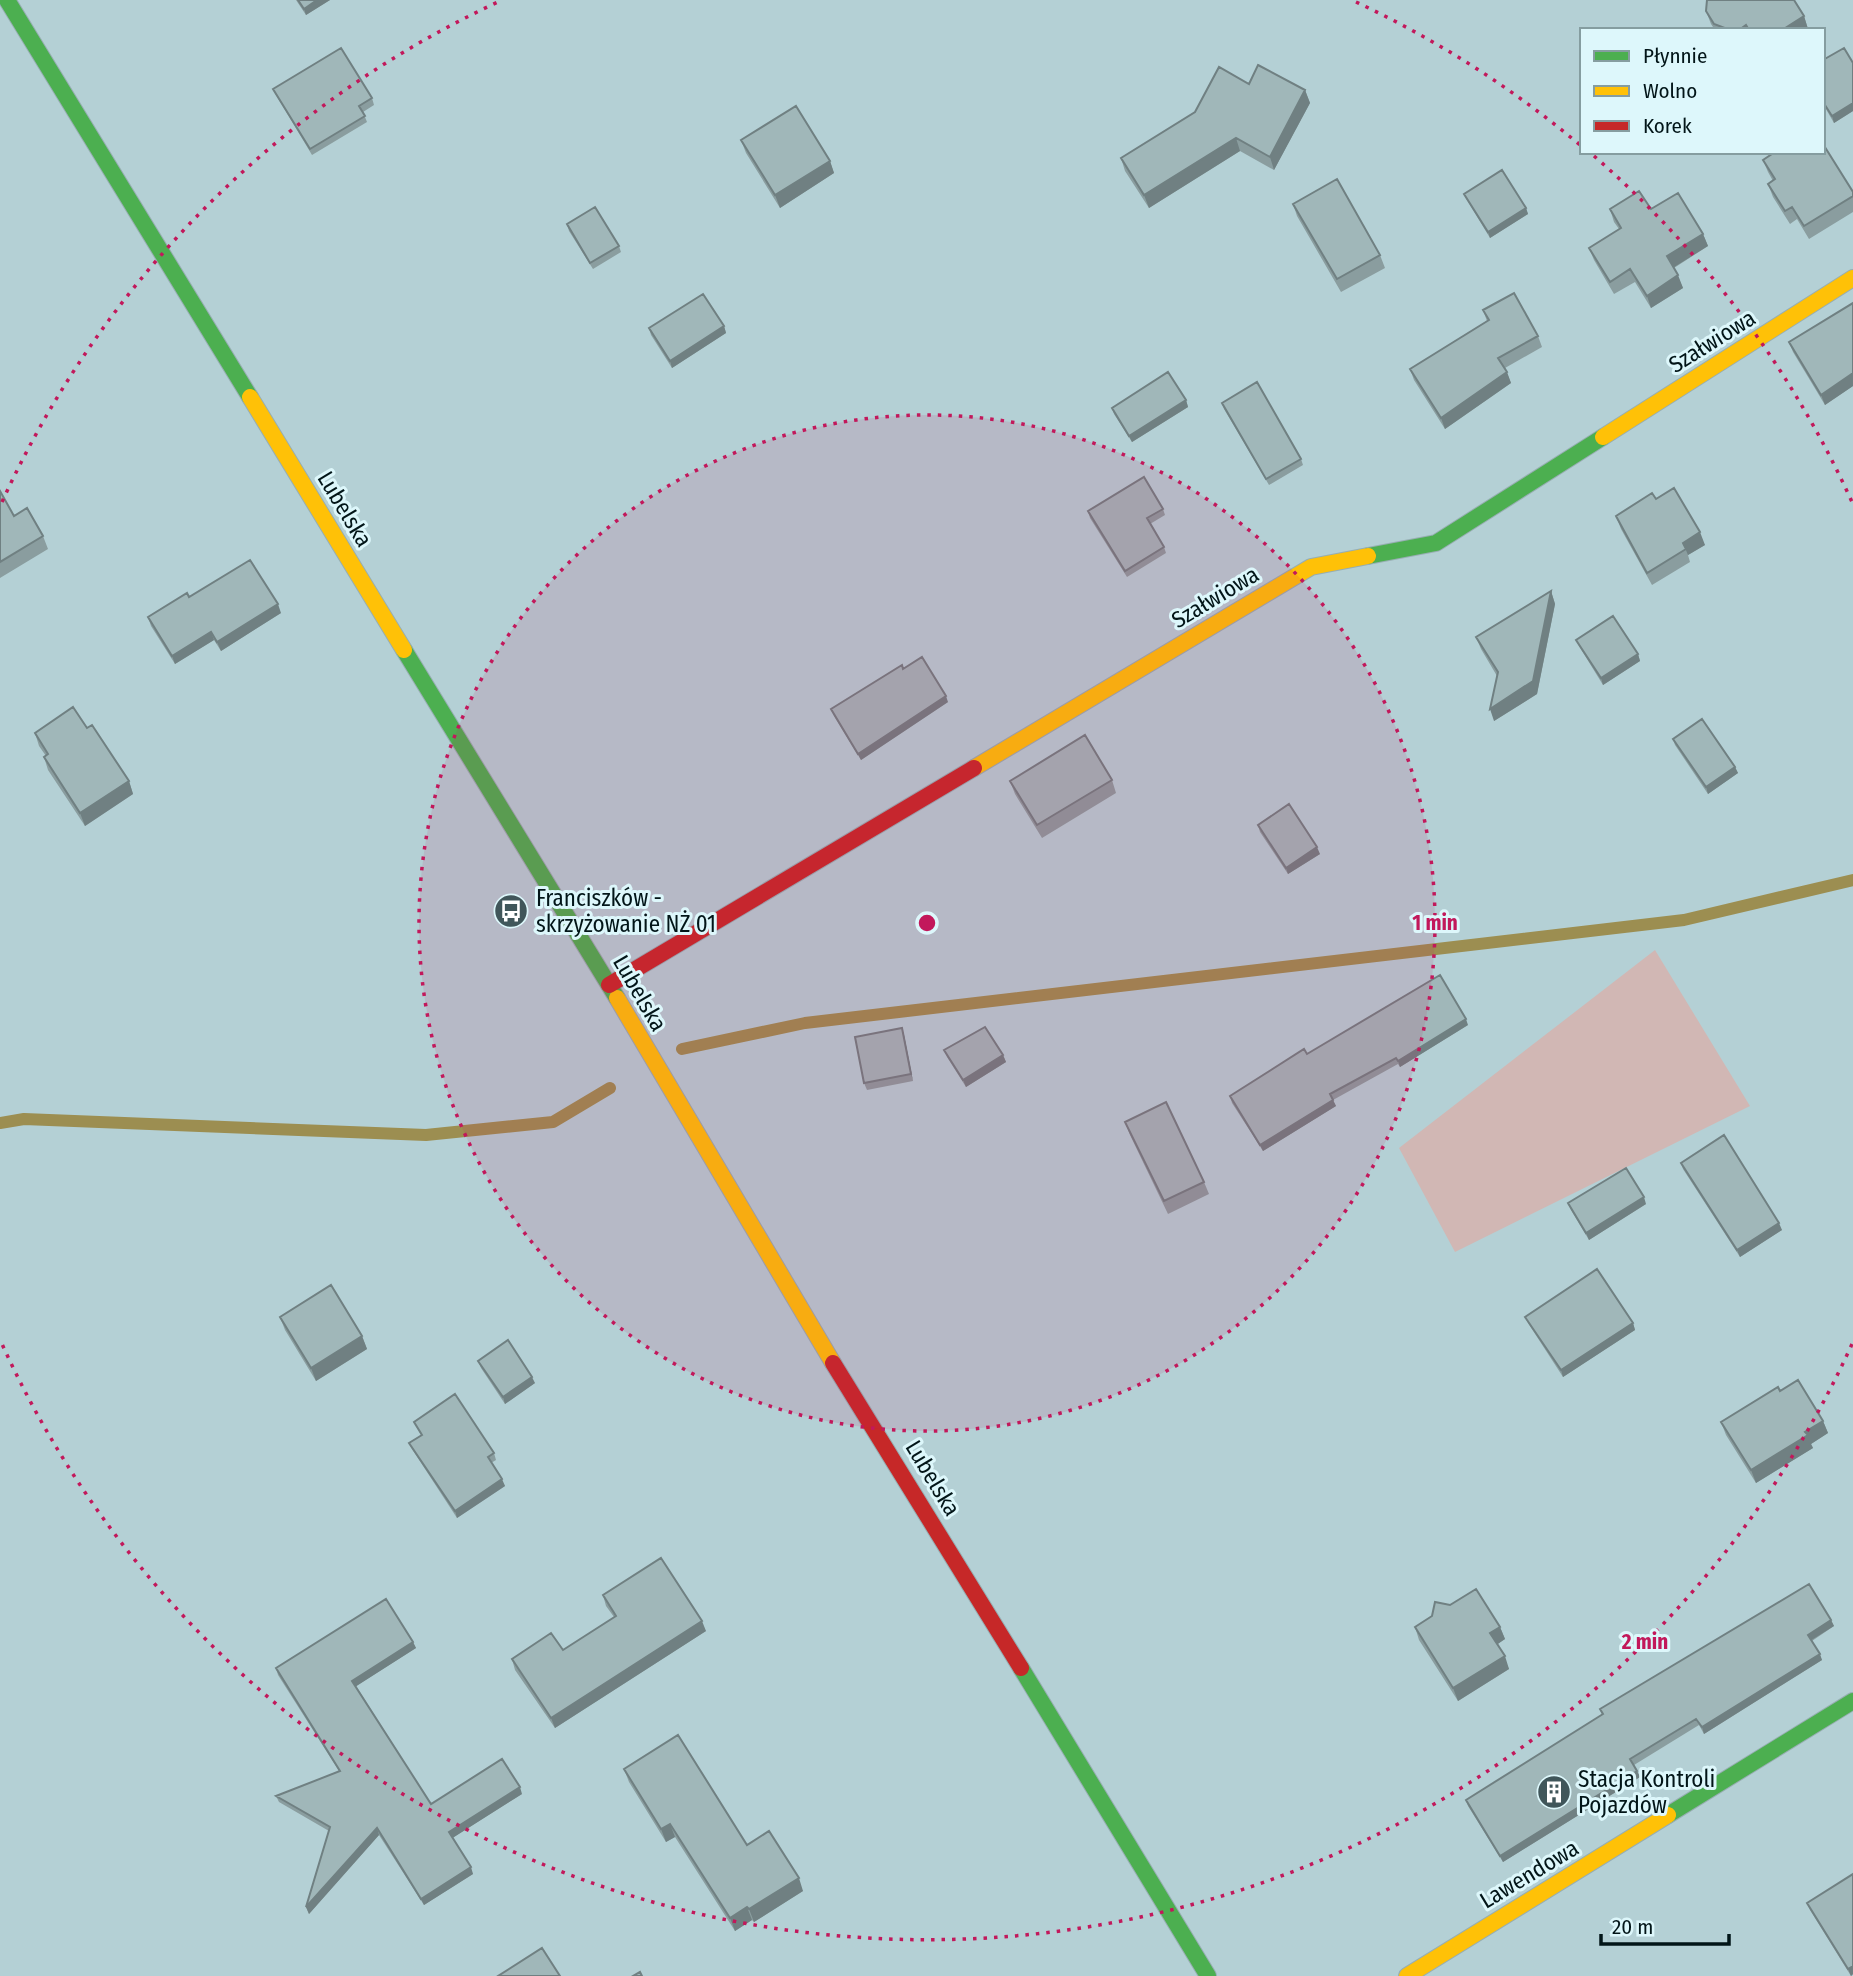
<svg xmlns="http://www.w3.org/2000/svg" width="1853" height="1976" font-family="'Fira Sans Condensed',sans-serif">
	<rect width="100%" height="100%" fill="#b4d0d5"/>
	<path fill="#d1b7b4" d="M1655,950L1750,1106L1455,1252L1399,1148Z"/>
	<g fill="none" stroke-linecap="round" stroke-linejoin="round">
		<path stroke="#9c8e51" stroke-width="12" d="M682,1049L805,1023L1684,920L1853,880
			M0,1123L24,1119L426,1135L553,1122L610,1088"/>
		<g stroke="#97aeb2" stroke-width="18">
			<path id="fast" d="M7,0L250,397
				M1368,556L1436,543L1603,437
				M404,650L617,998
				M1021,1668L1208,1976
				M1668,1815L1853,1701"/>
		</g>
		<g stroke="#97aeb2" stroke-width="18">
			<path id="slow" d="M250,397L404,650
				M1603,437L1853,278
				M974,768L1311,567L1368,556
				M617,998L833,1363
				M1407,1976L1668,1815"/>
		</g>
		<g stroke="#97aeb2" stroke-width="18">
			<path id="jam" d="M609,985L974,768
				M833,1363L1021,1668"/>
		</g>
		<use href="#fast" stroke="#4caf50" stroke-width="16"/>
		<use href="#slow" stroke="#ffc107" stroke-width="16"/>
		<use href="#jam" stroke="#c62828" stroke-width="16"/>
	</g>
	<path fill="#8a9d9f" d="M296,0H330L306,15Z
		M1706,11L1804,16L1808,29L1807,30H1715L1711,24Z
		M1823,60L1853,63V111L1834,123L1823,104Z
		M1249,84L1305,90L1310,103L1274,170L1240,151L1149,208L1125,171L1121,158Z
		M273,89L372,98L374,105L363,112L367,122L312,155L276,95Z
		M741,140L830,161L834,173L780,208L746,153Z
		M1763,160L1853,192V212L1809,239L1797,219L1790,224L1773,197L1768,184L1773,181L1768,172Z
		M1464,194L1526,208L1528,214L1490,238L1467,200Z
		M1293,204L1380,255L1385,268L1341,292L1297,216Z
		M1610,209H1651L1703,234L1708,246L1674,268L1683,288L1651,308L1635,282L1614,294L1594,260L1589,248L1619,229L1614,222Z
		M567,224L619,246L621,252L593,269L569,231Z
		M1853,303V386L1825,405L1793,352L1789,342Z
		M1483,310L1538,336L1542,347L1505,368L1511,383L1445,429L1414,380L1410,369L1487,321Z
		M724,326L726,333L672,368L651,335L649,328Z
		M1186,400L1188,407L1132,442L1114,414L1112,408Z
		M1222,403L1301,459L1303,465L1269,485L1224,409Z
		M0,491L14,516L43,536L48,549L0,578Z
		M1656,499L1705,545L1688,555L1690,562L1652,585L1621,529L1616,516Z
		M1163,509L1165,515L1150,524L1164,547L1166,553L1127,577L1090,518L1088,511Z
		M1551,591L1555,604L1537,694L1494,721L1497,676L1481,649L1476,637Z
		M189,597L281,613L221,651L214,640L175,664L151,626L148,617Z
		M1576,640L1638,654L1640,661L1603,685L1579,646Z
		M948,702L861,760L834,716L831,709Z
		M87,728L129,781L133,794L85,826L48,770L44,757L46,756L39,746L35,733Z
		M1673,739L1735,767L1738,773L1708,794L1675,745Z
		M1112,780L1116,793L1042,838L1015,794L1010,781Z
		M1258,825L1320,854L1288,874L1260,832Z
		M1468,1025L1400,1067L1398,1064L1333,1100L1336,1106L1263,1151L1232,1103L1230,1096L1307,1054Z
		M902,1028L904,1035L913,1081L867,1090L864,1083Z
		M944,1050L1003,1055L1006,1062L966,1087L947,1057Z
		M1125,1122L1204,1182L1209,1194L1168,1214L1130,1135Z
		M1681,1163L1782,1230L1740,1257L1683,1169Z
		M1568,1203L1646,1204L1589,1240L1571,1210Z
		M280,1317L362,1336L367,1349L316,1381L285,1330Z
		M1525,1317L1633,1323L1635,1330L1563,1377L1528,1323Z
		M478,1361L535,1383L505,1404L481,1368Z
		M1780,1391L1823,1421L1828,1433L1811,1444L1813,1448L1756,1483L1726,1435L1721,1422Z
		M414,1422L494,1453L496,1460L491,1463L505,1486L457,1518L412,1449L409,1443L421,1435Z
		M603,1595L706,1631L555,1728L515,1670L512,1659L563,1650L614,1617L606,1606Z
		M1831,1620L1834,1626L1812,1641L1822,1660L1704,1734L1699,1725L1634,1765L1640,1777L1503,1862L1468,1806L1466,1800L1602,1715L1600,1709Z
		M1415,1627H1500L1505,1639L1497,1644L1509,1669L1458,1701L1419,1640Z
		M413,1642L416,1648L356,1686L431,1804L522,1794L452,1838L473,1874L424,1905L379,1835L309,1914L306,1907L329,1831L279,1802L276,1796L339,1771L278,1675L276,1668Z
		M624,1769L747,1845L803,1891L754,1922L752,1920L735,1931L675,1837L666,1842L629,1782Z
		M1853,1874V1974L1851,1976L1810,1910L1807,1903Z"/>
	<path fill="#708082" d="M317,0H330L306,15L304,9Z
		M1804,16L1808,29L1807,30H1782Z
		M1305,90L1310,103L1274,170L1270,157Z
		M1853,103V111L1834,123L1832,116Z
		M1236,138L1240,151L1149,208L1144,195Z
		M830,161L834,173L780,208L775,195Z
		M1526,208L1528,214L1490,238L1488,232Z
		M1703,234L1708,246L1671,269L1667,256Z
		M1678,275L1683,288L1651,308L1647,296Z
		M724,326L726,333L672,368L670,361Z
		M1507,372L1511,383L1445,429L1441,418Z
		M1853,373V386L1825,405L1821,395Z
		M1186,400L1188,407L1132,442L1129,436Z
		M1700,532L1705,545L1688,555L1683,543Z
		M1551,591L1555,604L1537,694L1494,721L1490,709Z
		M278,604L281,613L221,651L217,642Z
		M211,632L214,640L175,664L172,656Z
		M1638,654L1640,661L1603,685L1601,678Z
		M946,696L948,702L861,760L858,754Z
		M1735,767L1738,773L1708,794L1706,787Z
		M129,781L133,794L85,826L80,813Z
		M1317,847L1320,854L1288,874L1286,868Z
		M1466,1019L1468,1025L1400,1067L1398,1061Z
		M902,1028L904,1035L913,1081L911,1074Z
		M1003,1055L1006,1062L966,1087L963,1080Z
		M1333,1100L1336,1106L1263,1151L1260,1145Z
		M1644,1197L1646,1204L1589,1240L1586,1233Z
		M1779,1223L1782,1230L1740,1257L1737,1250Z
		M1633,1323L1635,1330L1563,1377L1561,1370Z
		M362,1336L367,1349L316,1381L311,1368Z
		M532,1377L535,1383L505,1404L503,1397Z
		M1823,1421L1828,1433L1811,1444L1813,1448L1756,1483L1751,1470L1805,1432Z
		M502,1479L505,1486L457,1518L455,1511Z
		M1831,1620L1834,1626L1810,1641L1808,1635Z
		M702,1621L706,1631L555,1728L551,1718Z
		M1500,1627L1505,1639L1495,1646L1490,1633Z
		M413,1642L416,1648L355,1687L352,1681Z
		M1820,1654L1822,1660L1704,1734L1702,1727Z
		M1505,1656L1509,1669L1458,1701L1453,1688Z
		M1637,1771L1640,1777L1503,1862L1500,1856Z
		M520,1787L522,1794L451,1839L449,1832Z
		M670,1824L675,1837L666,1842L661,1829Z
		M377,1828L379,1835L309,1914L306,1907Z
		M471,1867L473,1874L424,1905L421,1899Z
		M799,1878L803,1891L754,1922L749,1909Z
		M747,1907L752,1920L735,1931L730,1918Z
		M1853,1966V1974L1851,1976L1848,1969Z"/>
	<path fill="#a0b7b9" stroke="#708082" stroke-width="2" d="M298,0H317L304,9Z
		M1707,0H1794L1804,16L1782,30H1749L1746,25L1739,30H1730L1714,24L1706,11Z
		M341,48L372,98L359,106L365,116L310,149L273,89Z
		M1844,48L1853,63V103L1832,116L1823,102V60Z
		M1258,65L1305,90L1270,157L1236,138L1144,195L1121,158L1195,112L1219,67L1249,84Z
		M796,106L830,161L775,195L741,140Z
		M1823,144L1853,192V196L1804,226L1792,207L1785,211L1768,184L1775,179L1763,160L1775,152H1823Z
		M1502,170L1526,208L1488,232L1464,194Z
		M1337,179L1380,255L1337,279L1293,204Z
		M1639,191L1651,209L1678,193L1703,234L1667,256L1678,275L1647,296L1630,269L1610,282L1589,248L1621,228L1610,209Z
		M595,207L619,246L590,263L567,224Z
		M1514,293L1538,336L1498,358L1507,372L1441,418L1410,369L1489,320L1483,310Z
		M703,294L724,326L670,361L649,328Z
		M1853,303V373L1821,395L1789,342Z
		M1168,372L1186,400L1129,436L1112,408Z
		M1257,382L1301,459L1266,479L1222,403Z
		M1144,477L1163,509L1147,518L1164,547L1125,571L1088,511Z
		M1674,488L1700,532L1683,543L1686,549L1647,573L1616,516L1652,493L1656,499Z
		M0,491L14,516L27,508L43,536L0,562Z
		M250,560L278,604L217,642L211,632L172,656L148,617L187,593L189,597Z
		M1551,591L1533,681L1490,709L1498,672L1476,637Z
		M1613,616L1638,654L1601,678L1576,640Z
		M922,657L946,696L858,754L831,709L902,665L903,669Z
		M73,707L87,728L92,725L129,781L80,813L44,757L48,754L35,733Z
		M1702,719L1735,767L1706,787L1673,739Z
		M1085,735L1112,780L1037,825L1010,781Z
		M1289,804L1317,847L1286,868L1258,825Z
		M1440,975L1466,1019L1398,1061L1396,1058L1330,1094L1333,1100L1260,1145L1230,1096L1304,1049L1307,1054Z
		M985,1027L1003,1055L963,1080L944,1050Z
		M902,1028L911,1074L864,1083L855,1037Z
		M1166,1102L1204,1182L1164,1201L1125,1122Z
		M1724,1135L1779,1223L1737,1250L1681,1163Z
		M1626,1168L1644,1197L1586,1233L1568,1203Z
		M1597,1269L1633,1323L1561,1370L1525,1317Z
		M331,1285L362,1336L311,1368L280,1317Z
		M508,1340L532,1377L503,1397L478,1361Z
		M1798,1380L1823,1421L1805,1432L1808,1435L1751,1470L1721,1422L1778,1387L1780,1391Z
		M455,1394L494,1453L488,1457L502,1479L455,1511L409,1443L422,1435L414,1422Z
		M661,1558L702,1621L551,1718L512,1659L551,1633L563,1650L616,1616L603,1595Z
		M1809,1584L1831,1620L1808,1635L1820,1654L1702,1727L1696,1719L1630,1759L1637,1771L1500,1856L1466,1800L1603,1714L1600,1709Z
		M1476,1589L1500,1627L1490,1633L1505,1656L1453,1688L1415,1627L1432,1616L1435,1602L1450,1605Z
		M386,1599L413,1642L352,1681L431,1804L502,1759L520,1787L449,1832L471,1867L421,1899L377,1828L306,1907L330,1827L276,1796L340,1771L276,1668Z
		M678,1735L747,1845L769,1831L799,1878L749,1909L747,1907L730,1918L670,1824L661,1829L624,1769Z
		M1853,1874V1966L1848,1969L1807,1903Z
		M542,1948L560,1976H498Z
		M640,1972L642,1976H633Z"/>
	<circle cx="927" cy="923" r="508" fill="#c2185b" fill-opacity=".12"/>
	<g fill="none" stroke="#c2185b" stroke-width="3.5" stroke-dasharray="3.5 7">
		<circle cx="927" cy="923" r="508"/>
		<path d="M1852 1344A1016 1016 0 0 1 2 1344M2 502A1016 1016 0 0 1 498 2M1356 2A1016 1016 0 0 1 1580 145M1594 156A1016 1016 0 0 1 1852 502"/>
	</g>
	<defs>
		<g id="bus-disc" transform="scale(1.75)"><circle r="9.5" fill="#40565a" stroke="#ddf7fb"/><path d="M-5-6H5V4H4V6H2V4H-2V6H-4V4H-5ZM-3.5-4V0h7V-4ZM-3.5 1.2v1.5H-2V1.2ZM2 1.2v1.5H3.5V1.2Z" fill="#fff"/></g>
		<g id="building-disc" transform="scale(1.75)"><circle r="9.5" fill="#40565a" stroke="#ddf7fb"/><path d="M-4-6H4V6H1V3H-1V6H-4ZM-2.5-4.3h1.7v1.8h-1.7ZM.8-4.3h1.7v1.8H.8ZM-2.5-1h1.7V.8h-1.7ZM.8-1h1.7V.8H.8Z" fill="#fff"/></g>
	</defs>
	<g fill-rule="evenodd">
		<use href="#bus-disc" x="511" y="911"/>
		<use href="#building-disc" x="1554" y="1792"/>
	</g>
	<g text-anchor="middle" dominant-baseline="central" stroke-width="6" stroke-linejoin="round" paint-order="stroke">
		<g font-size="23" fill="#021518" stroke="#ddf7fb">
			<text transform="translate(1712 341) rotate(-32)">Szałwiowa</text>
			<text transform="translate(345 509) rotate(59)">Lubelska</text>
			<text transform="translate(1215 597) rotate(-31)">Szałwiowa</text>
			<text transform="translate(640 993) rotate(60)">Lubelska</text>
			<text transform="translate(933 1478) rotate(59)">Lubelska</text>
			<text transform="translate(1529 1874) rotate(-31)">Lawendowa</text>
		</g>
		<g font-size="23" fill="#021518" stroke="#ddf7fb" text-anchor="start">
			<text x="536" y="898">Franciszków -<tspan x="536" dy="26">skrzyżowanie NŻ 01</tspan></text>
			<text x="1578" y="1779">Stacja Kontroli<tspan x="1578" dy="26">Pojazdów</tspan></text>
		</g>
	</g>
	<circle cx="927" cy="923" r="10" fill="#c2185b" stroke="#ddf7fb" stroke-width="3.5"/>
	<g font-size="21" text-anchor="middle" font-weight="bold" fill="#c2185b" stroke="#ddf7fb" stroke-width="6" stroke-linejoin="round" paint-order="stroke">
		<text x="1435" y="930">1 min</text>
		<text x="1645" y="1649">2 min</text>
	</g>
	<rect x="1580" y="28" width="245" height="126" fill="#ddf7fb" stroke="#859da0" stroke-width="2"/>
	<rect x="1594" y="51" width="35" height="10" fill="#4caf50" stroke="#859da0" stroke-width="2"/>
	<text x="1643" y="63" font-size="21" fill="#021518">Płynnie</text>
	<rect x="1594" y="86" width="35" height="10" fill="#ffc107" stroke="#859da0" stroke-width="2"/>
	<text x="1643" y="98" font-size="21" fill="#021518">Wolno</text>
	<rect x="1594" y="121" width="35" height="10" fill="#c62828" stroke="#859da0" stroke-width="2"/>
	<text x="1643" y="133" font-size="21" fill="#021518">Korek</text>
	<path d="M1601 1934v10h128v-10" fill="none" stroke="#021518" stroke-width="3.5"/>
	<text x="1612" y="1934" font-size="21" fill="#021518" stroke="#ddf7fb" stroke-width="5" paint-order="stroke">20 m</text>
</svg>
